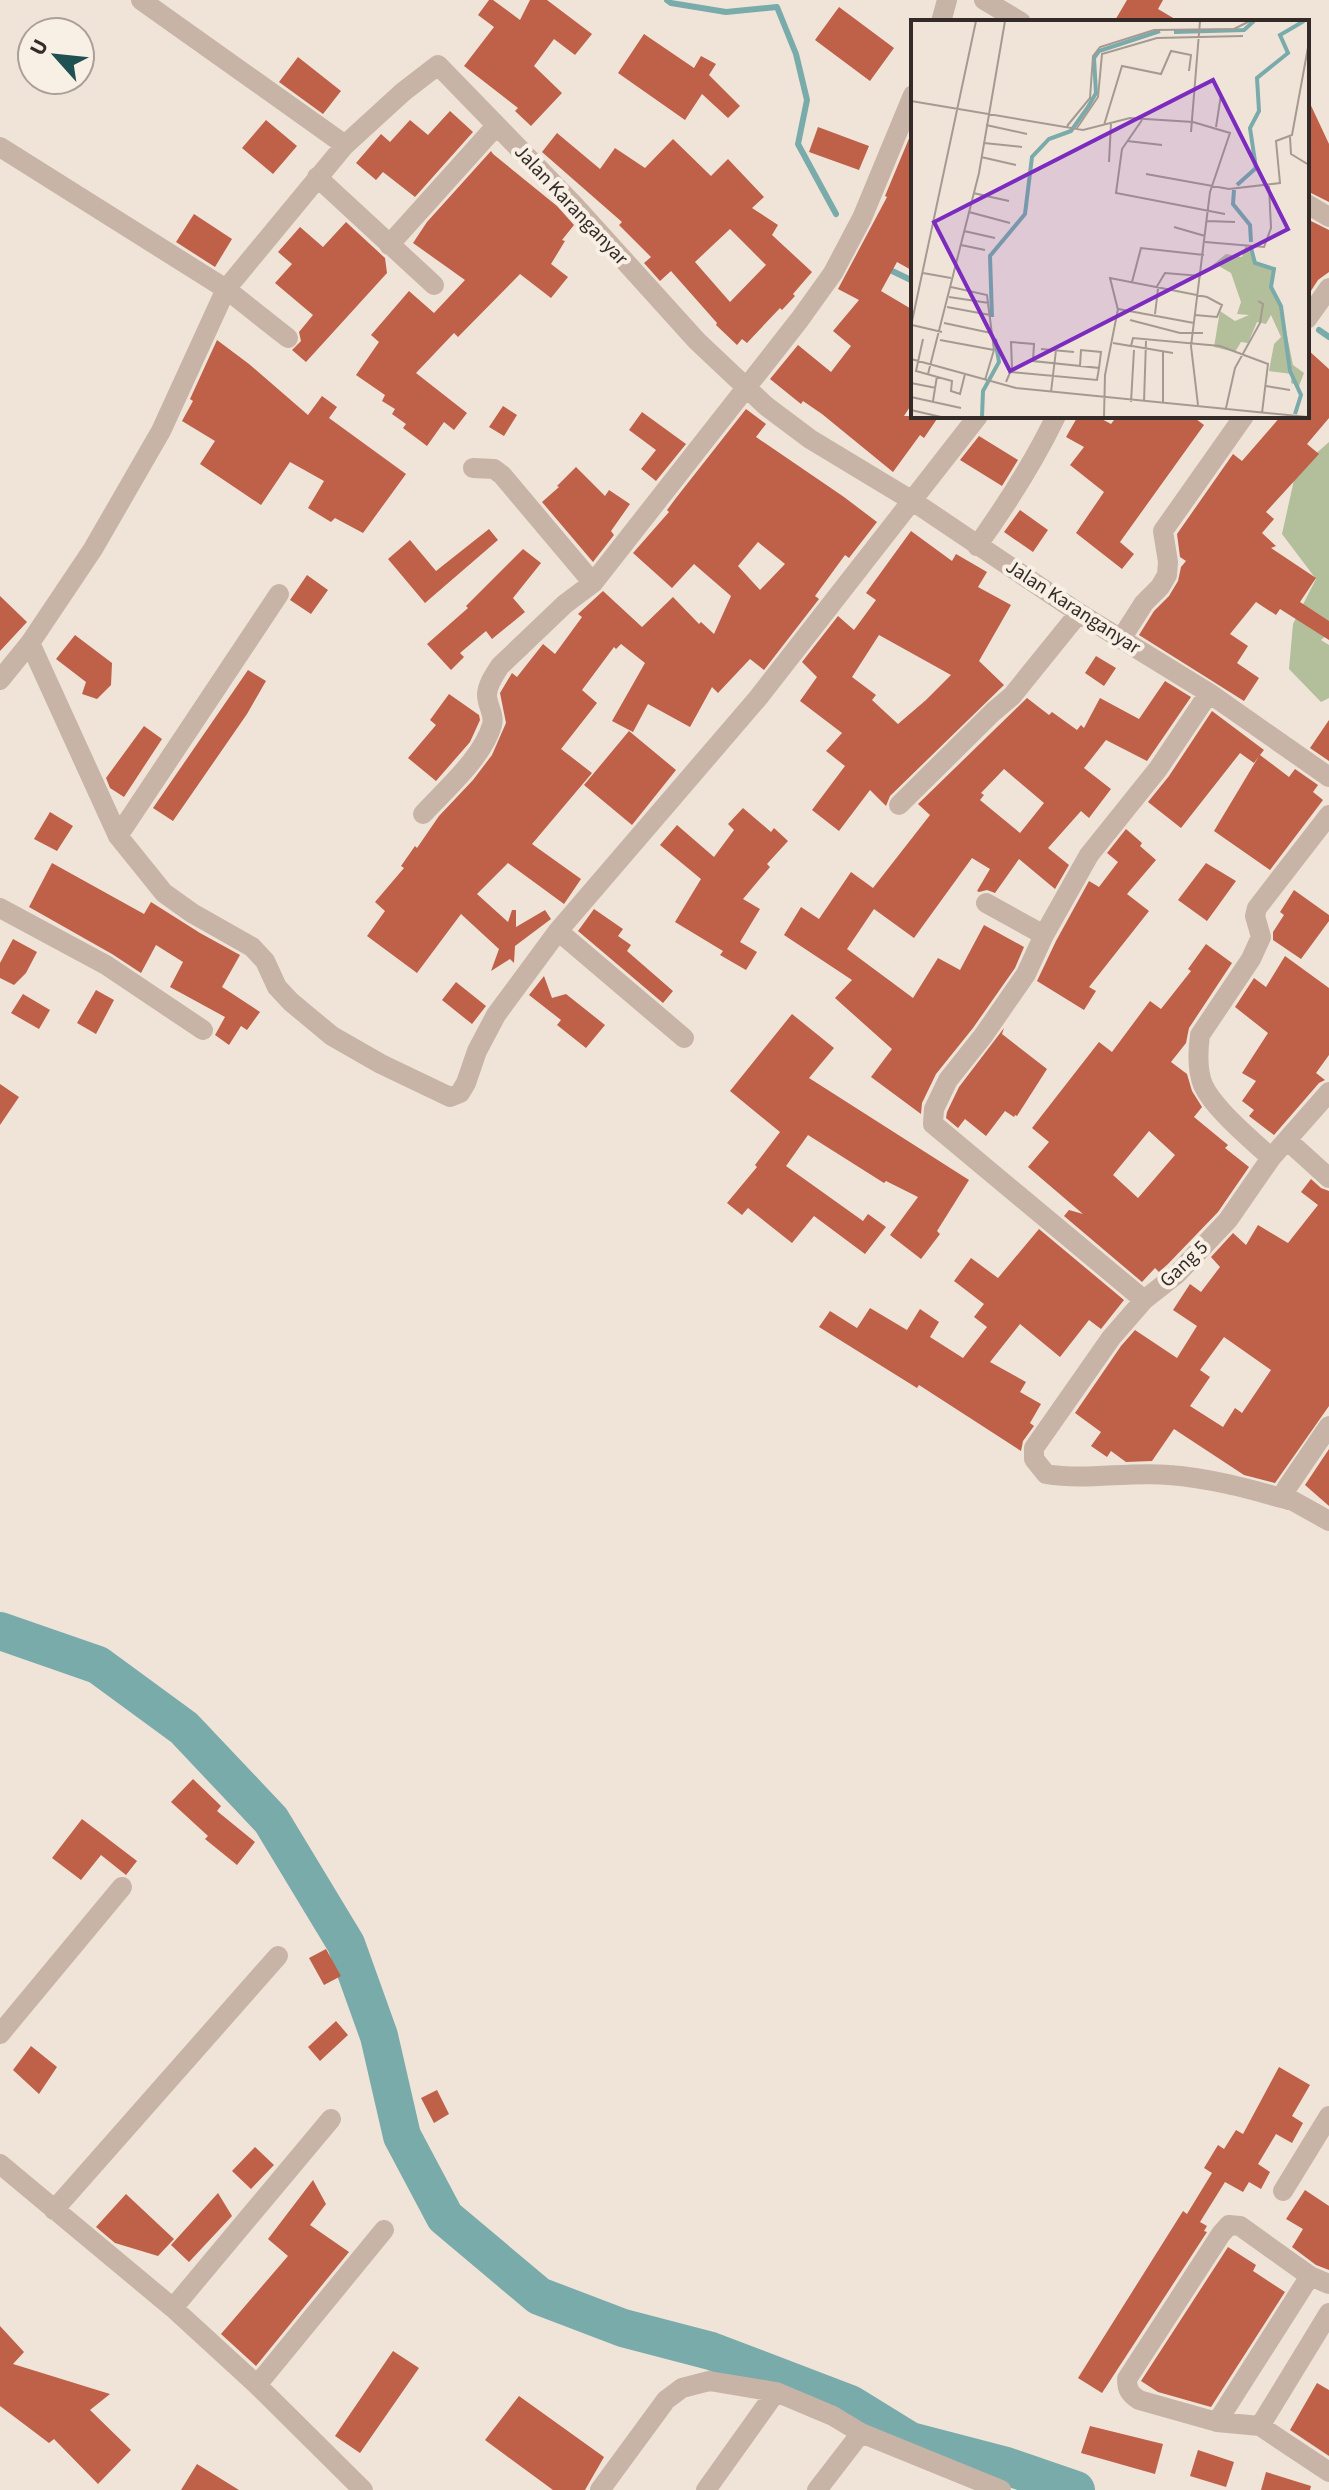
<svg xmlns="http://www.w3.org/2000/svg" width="1329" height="2490" font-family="'Source Sans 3',sans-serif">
	<rect width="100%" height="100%" fill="#f0e4d9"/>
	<path fill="#b3be9a" d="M1329,442V633L1321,640L1329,645V698L1321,702L1289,669L1293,624L1316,579L1282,534L1296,471Z"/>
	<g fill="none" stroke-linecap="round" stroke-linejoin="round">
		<path stroke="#7aabab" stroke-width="6" d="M667,0L671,3L726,12L777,7L796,54L807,100L798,144L836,214
			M888,269L913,281
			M1319,330L1329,337"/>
		<path stroke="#7aabab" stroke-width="38" d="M0,1631L98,1665L184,1728L271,1820L346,1944L379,2036L402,2136L445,2217L539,2296L623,2328L711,2351L850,2404L910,2441L1006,2466L1076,2490"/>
	</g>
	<path fill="#bf6048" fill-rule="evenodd" d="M489,0H493L520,20L530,0H547L592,34L575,55L554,39L534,66L562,93L531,126L515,111L518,108L464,66L494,27L478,15Z
		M1127,0H1163L1158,9L1180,22H1114Z
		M839,7L894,48L870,81L815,40Z
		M644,34L694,68L701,56L716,64L709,75L740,106L728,118L702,94L685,120L618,73Z
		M298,57L341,91L323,114L279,82Z
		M1307,97L1329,144V202L1307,191Z
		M450,111L473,132L415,197L383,172L376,180L356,163L381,134L390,142L410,120L428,135Z
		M266,120L297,146L273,174L242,148Z
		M818,127L869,146L859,170L809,152Z
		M913,129V271L897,262L881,291L913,310V402L904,416H939L924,438L920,435L893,472L822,414L803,401L801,404L770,379L798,345L831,372L851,346L833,331L859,300L838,289L887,197L885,196Z
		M557,133L600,169L615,148L645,168L673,139L711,176L728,159L764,197L752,208L778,225L772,235L812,272L793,294L795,296L782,310L780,308L747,343L742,339L737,345L716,325L717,323L671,271L660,281L644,263L651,257L619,225L622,222L542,152ZM730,229L766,265L730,302L695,262Z
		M491,151L493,154L557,206L574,225L562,240L565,241L551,264L568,277L551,298L520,274L458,337L454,333L416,373L467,413L454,430L444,422L427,446L403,428L406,424L392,414L395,409L382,401L385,395L356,375L379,342L371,335L409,291L434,313L465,280L413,243L427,222Z
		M194,214L232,239L215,267L176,242Z
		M1307,219L1329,230V272L1318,280L1307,297Z
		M346,222L385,258L387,273L306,362L292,350L301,341L299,332L313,315L275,283L292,264L278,252L300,227L323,247Z
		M217,340L249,364L308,415L322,396L337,407L329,418L406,474L363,533L335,518L331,522L308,508L324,481L290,462L261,505L200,464L215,441L182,421L193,401L190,399Z
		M1307,349L1329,369V418L1307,444L1319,454L1266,512L1274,519L1262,533L1276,546L1271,548L1316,578L1300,602L1329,621V640L1280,609L1276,615L1256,602L1230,634L1248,646L1237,663L1259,678L1244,701L1139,635L1154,611L1169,596L1178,581L1181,567L1186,561L1180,557L1177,534L1233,454L1242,461L1281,416H1307Z
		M503,406L517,415L504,436L489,427Z
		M746,409L766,424L756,437L844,497L877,522L849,558L845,555L815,596L819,599L764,670L750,659L718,693L712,687L690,727L648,704L633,732L612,721L645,663L621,644L616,649L614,647L582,690L597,703L561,749L592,773L532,844L581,879L564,904L508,863L477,894L508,922L512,910H516V927L545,910L551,919L515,946L514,963L510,959L491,971L499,949L461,914L417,973L367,936L385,911L375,902L404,868L401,866L415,846L417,848L439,816L473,780L492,755L506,723L500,693L512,673L517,677L543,644L555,654L582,617L578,614L603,591L642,627L673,597L699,624L701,622L714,634L731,596L694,564L672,588L633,553L669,512L667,510L676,498ZM758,542L785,564L760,590L738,566Z
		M642,412L686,444L656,481L641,469L656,450L629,430Z
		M1078,416H1096L1111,424L1117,416H1192L1204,425L1120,542L1134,554L1122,569L1076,533L1104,492L1070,465L1084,447L1066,437Z
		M979,436L1018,460L1002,486L960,460Z
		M576,467L605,496L609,490L630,504L611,531L614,535L593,562L542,502L559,487L557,486Z
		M1020,510L1048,530L1033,552L1004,532Z
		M489,529L498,540L425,603L388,559L410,540L436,571Z
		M911,531L952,561L956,554L987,572L978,587L1011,605L979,661L1004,685L890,796L886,806L870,790L839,831L812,810L845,766L826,751L842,733L800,701L817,677L802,662L838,616L854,630L876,600L866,593ZM879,635L951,675L926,700L898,724L872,700L876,695L852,677Z
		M523,549L541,563L513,598L525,612L492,639L486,631L460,653L464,657L451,670L427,644L468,608L466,606Z
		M307,575L328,590L311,614L290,600Z
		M0,596L27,622L0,651Z
		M75,635L112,663L111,685L97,699L82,694L86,682L56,659Z
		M1096,656L1116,668L1104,686L1085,673Z
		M248,670L266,681L247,714L173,821L153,808Z
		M1165,681L1191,697L1147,761L1106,740L1084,768L1111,789L1089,818L1081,811L1048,848L1069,865L1055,889L1019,859L995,893L987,890L979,892L977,891L990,869L972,858L914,938L874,909L847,949L913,998L938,958L960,970L984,925L1024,947L1015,968L973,1028L936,1074L922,1103L921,1114L871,1077L892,1049L835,998L852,980L784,935L801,907L819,919L851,872L873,888L930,815L918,804L1027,698L1049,715L1052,712L1077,730L1081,725L1084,728L1100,698L1139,719ZM1004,769L1044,803L1020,833L980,800L984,795L981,793Z
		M449,694L479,715L480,720L470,742L436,781L408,758L436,725L430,720Z
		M1212,711L1264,750L1260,755L1289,777L1295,769L1318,785L1313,792L1323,800L1270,870L1214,831L1259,756L1254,763L1240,753L1181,828L1148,802L1169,776Z
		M1329,720V761L1310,748Z
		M144,726L162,739L124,797L110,788L106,778Z
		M629,731L676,770L632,825L584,785Z
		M743,808L771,832L774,828L788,841L767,864L770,867L743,899L760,909L740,942L757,952L746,970L720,955L723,951L675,922L701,879L660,845L677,825L714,857L734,830L728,824Z
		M50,812L73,826L57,851L34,839Z
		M1126,829L1142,843L1140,846L1156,860L1127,894L1149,911L1089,987L1096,991L1084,1010L1037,981L1056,941L1089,881L1099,887L1118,862L1107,853Z
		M52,863L144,914L151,902L200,933L240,955L222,987L260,1012L247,1030L241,1026L229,1045L215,1035L225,1017L170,987L183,962L156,945L141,973L112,954L29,907Z
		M1206,863L1236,881L1207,921L1178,900Z
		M1294,890L1329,915V921L1301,959L1273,940V932L1284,915L1280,912Z
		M594,909L623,929L618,936L631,945L627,951L673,991L663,1003L578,931Z
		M13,939L37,952L26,973L14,985L0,978V963Z
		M1206,944L1232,963L1189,1028L1186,1043L1171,1062L1187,1074L1192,1091L1202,1107L1194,1117L1228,1145L1225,1148L1249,1167L1218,1212L1168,1264L1159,1272L1155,1268L1142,1282L1064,1216L1069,1210L1083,1214L1028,1167L1049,1142L1032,1128L1099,1042L1112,1052L1150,1001L1161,1009L1191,971L1188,969ZM1149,1131L1175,1155L1138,1198L1113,1175Z
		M1285,956L1329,988V1055L1316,1073L1325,1080L1319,1083L1274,1135L1249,1116L1254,1110L1242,1101L1256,1081L1242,1073L1268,1033L1235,1007L1254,978L1266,987Z
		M544,976L552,998L566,994L605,1025L586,1048L557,1025L561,1020L529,995Z
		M456,982L486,1006L472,1024L442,1000Z
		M96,990L114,1000L96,1034L77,1023Z
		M23,994L50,1010L39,1029L11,1013Z
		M792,1014L834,1048L809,1078L969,1180L937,1231L940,1234L921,1259L890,1235L918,1197L886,1181L884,1183L808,1135L786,1166L863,1221L868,1214L886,1227L865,1254L814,1216L792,1243L748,1208L742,1215L727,1203L757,1167L755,1165L780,1132L730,1091Z
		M1004,1028L1002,1034L1047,1069L1017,1116L1015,1115L1014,1117L1005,1111L986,1136L965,1119L958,1128L946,1118L947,1112L959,1087Z
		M0,1084L19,1097L0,1125Z
		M1311,1179L1321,1188L1329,1191V1406L1275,1483L1244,1475L1174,1429L1152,1461L1126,1462L1111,1451L1107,1457L1091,1446L1101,1432L1075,1413L1121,1346L1135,1330L1177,1358L1197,1326L1173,1310L1190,1284L1201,1292L1220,1267L1211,1257L1233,1233L1246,1245L1258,1225L1288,1243L1318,1205L1301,1192ZM1224,1337L1271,1370L1242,1413L1235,1408L1223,1427L1190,1406L1210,1377L1200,1370Z
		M1039,1229L1124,1300L1101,1329L1089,1320L1060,1357L1020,1324L990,1362L1026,1382L1020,1392L1041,1404L1030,1423L1034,1426L1023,1441L1021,1451L919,1385L917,1388L819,1327L830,1311L857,1328L870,1308L907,1330L920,1309L939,1322L930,1337L963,1358L987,1327L974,1317L984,1304L954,1281L971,1258L998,1278Z
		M1329,1449V1506L1305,1485Z
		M193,1779L221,1806L217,1811L255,1842L237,1865L205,1839L208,1836L171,1802Z
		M82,1819L137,1861L126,1875L101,1855L81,1880L52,1858Z
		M326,1949L341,1976L324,1985L309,1958Z
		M336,2021L348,2035L320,2061L308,2047Z
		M31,2046L57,2067L39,2094L13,2070Z
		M1279,2067L1310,2085L1292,2116L1303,2123L1292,2143L1276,2134L1258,2164L1270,2172L1261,2189L1249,2182L1243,2192L1225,2182L1200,2222L1207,2226L1204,2231L1207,2232L1102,2393L1078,2378L1183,2211L1187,2214L1212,2173L1204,2168L1218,2145L1224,2149L1236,2130L1243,2134Z
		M437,2090L449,2114L434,2123L421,2098Z
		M255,2147L274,2165L251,2189L232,2171Z
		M313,2180L326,2204L310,2225L349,2252L256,2366L221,2334L288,2256L268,2239Z
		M1305,2190L1329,2206V2270L1316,2265L1292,2247L1303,2229L1286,2219Z
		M218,2193L232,2216L189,2262L171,2245Z
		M126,2194L174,2239L158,2256L115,2243L96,2227Z
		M1228,2247L1256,2265L1253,2271L1285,2292L1211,2407L1158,2392L1141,2381Z
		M0,2326L24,2352L13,2364L110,2394L90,2410L131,2450L98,2484L54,2439L49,2443L0,2406Z
		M393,2351L419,2368L360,2453L335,2436Z
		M1317,2383L1329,2390V2456L1290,2430Z
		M519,2396L604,2457L585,2490H553L485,2440Z
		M1090,2426L1163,2444L1155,2474L1081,2453Z
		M1198,2450L1234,2462L1226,2487L1190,2476Z
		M197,2464L239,2490H181Z
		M1266,2472L1311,2486L1310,2490H1261Z"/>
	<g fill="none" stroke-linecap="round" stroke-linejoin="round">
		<path stroke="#c7b4a6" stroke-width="20" d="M141,0L345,145
			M984,0L1021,22
			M941,22L947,0
			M0,147L226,289L288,338
			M317,177L434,285
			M1307,204L1329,217
			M389,245L496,126
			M1307,319L1329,288
			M473,468L494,469L502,475L593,583
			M977,546C1007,504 1034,462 1056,416
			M1121,639L1144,603L1160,587L1167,575L1168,562L1163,531L1244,416
			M30,643L118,836L164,893L192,913L252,947L265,961L277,987L291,1002L332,1036L381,1064L450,1097L460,1093L466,1083L477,1051L496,1015L558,931L758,698L978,416
			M0,680L30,643L93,549L161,431L226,289L345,145L403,92L438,65L574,205L697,341L766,406L810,439L911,500L1079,613L1209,693L1329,777
			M899,805L993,712L1012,696L1079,613
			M423,814C446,789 483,757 492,725C495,714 487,706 487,695C487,685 495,674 500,666L565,604L593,583L800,319L833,273L862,218L913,95
			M118,836L279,594
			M986,903L1044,935
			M0,908L106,965L203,1030
			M558,931L684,1038
			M1287,1140L1329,1178
			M1271,1158C1251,1139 1214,1109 1203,1085C1197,1070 1198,1050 1200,1035L1251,959L1261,937L1255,916L1257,908L1329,815
			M1144,1300L933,1124L934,1109L948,1080L983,1036L1026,974L1044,935L1089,855L1158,769L1209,693
			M1329,1426L1286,1489V1497L1329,1521
			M1289,1500C1249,1489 1210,1478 1169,1475C1128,1471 1087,1481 1046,1474L1034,1459V1448L1111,1338L1144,1300L1177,1274L1228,1220L1271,1158L1329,1092
			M0,2034L122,1887
			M0,2164L173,2308L257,2385L363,2490
			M1283,2191L1329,2116
			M54,2210L278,1956
			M1329,2284L1310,2276L1240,2226L1229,2225L1221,2234L1127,2379C1127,2390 1130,2394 1139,2400L1217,2422L1260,2426L1329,2472
			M173,2308L331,2119
			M257,2385L384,2230
			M1217,2422L1310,2276
			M1260,2426L1329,2313
			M600,2490L666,2400L682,2388L709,2381L776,2392L833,2416L861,2433L1001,2490
			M706,2490L776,2392
			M817,2490L861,2433"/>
	</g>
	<g text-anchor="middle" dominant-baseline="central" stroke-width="8" stroke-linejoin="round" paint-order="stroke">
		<g font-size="20" fill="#342a27" stroke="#f8efe5">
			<text transform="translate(571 205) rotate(47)">Jalan Karanganyar</text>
			<text transform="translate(1073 607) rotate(33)">Jalan Karanganyar</text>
			<text transform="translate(1184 1264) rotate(-44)">Gang 5</text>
		</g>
	</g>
	<g transform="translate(911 20)">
		<rect width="398" height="398" fill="#f0e4d9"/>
		<path d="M335,224L344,243L363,249L360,267L370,286L382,345L393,353L388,366L380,363L381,354L358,351L363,324L370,317L360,295L355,304L346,302L337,323L330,322L324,332L303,327L309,291L324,301L338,295L326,294L330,282L320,253L306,245L298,248L315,234L331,237Z" fill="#b3be9a"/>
		<path fill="none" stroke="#7aabab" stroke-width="4" d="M263,12L333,10L343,1M326,165L345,148L339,108L348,91L346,58L377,33L369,15L393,1M323,170L322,184L339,205L340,222M340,228L344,243L363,249L360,267L370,286L379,351L390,375L384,394M81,297L79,236L114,194L121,137L138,119L160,111L177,87L185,73L183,38L188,31L249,11M71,397L72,371L88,342L84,319"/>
		<path fill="none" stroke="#a59a92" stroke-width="2" d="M0,81L172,110L219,98L282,102L319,113L299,172L280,326L287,385M231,100L211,129L205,173L314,194M75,105L116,114M193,105L211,46L250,54L260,31L280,35L278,51M156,106L179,78L182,36L189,27L243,10L323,9L339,1M305,107L310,75M166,108L187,77L191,34L246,18L332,16M280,112L289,1M379,117L380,134L398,145M216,121L251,125M73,123L111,127M70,137L105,145M198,142L200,103M235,154L318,169L369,163L365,121L381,115L398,22M62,173L98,181M58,192L99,203M296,201L324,202M263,207L294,216M53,211L84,218M294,222L353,227L360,208L358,166M50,225L74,230M12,253L40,258M221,262L230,228L293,235M40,267L76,275L83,330L74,360M245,268L254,253L290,256M38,277L78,283M36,287L79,295M207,290L199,258L296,277L311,285L306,297L284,295M244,294L247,269M219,300L269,313H292M33,303L80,313M1,305L31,312M0,306L65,1M12,319L5,351L41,361L40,371L49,374L54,354M29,320L83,330M202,323L220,326L222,318L309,326L357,344L351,393M221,326L262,333M130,329L163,332M252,332V384M0,339L105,368L397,397M169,346L170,330L190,332L188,348M17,354L68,153L94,1M95,362L101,348L100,322L123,324L122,341L188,348L186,360L100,352M0,363L25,368M355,366L379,370M140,372L145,330M0,377L50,388M22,381L26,356M220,382L223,330M233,382L235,321M315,388L324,348L349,303L352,284L347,281M0,390L30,397M193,397L194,355L207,289L283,303"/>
		<path fill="#7b2cbf" fill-opacity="0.15" stroke="#7b2cbf" stroke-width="4" d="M302,60L377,209L99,351L23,202Z"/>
		<rect width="398" height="398" fill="none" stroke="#342a27" stroke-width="4"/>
	</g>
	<g transform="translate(56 56) rotate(297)"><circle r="38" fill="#f8efe5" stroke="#aaa099" stroke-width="2"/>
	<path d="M0-6L14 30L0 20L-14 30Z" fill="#1f5153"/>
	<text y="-12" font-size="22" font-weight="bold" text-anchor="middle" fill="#342a27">U</text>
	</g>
</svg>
